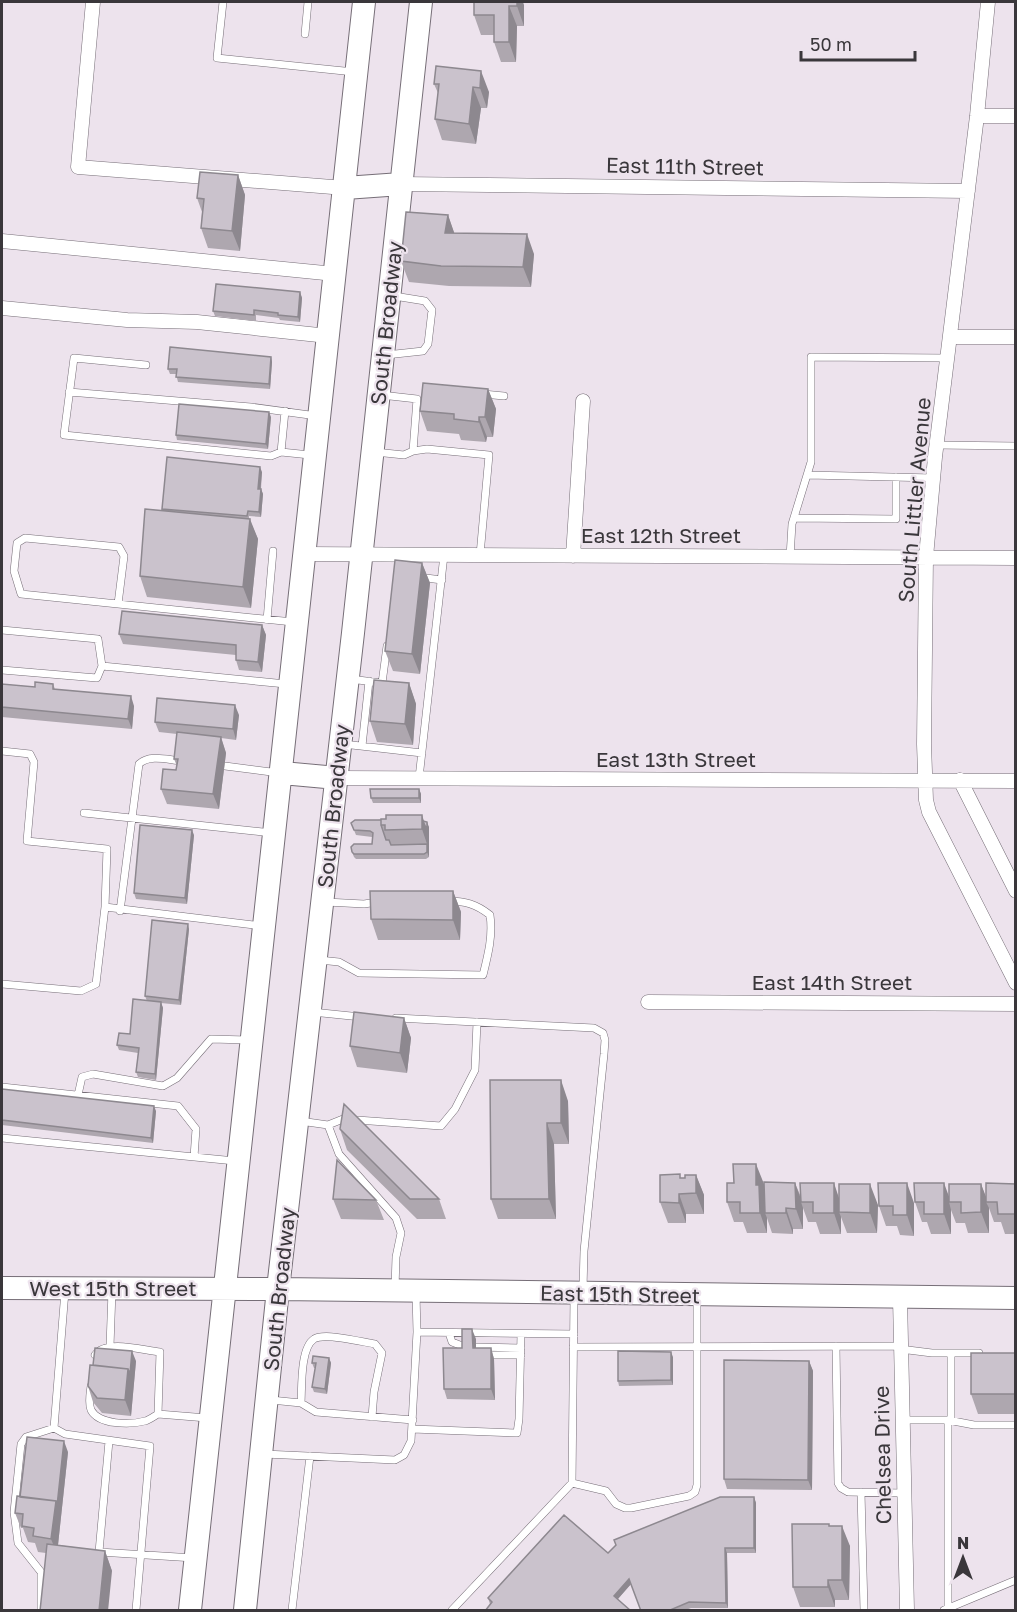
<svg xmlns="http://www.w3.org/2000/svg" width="1017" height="1612" font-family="'Golos Text',sans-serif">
	<rect width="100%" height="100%" fill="#ede3ed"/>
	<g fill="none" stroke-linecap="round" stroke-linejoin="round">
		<g stroke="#766e77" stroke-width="8">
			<path id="lane" d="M223,2L217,58L354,72
				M305,34L308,2
				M386,355L423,351L428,344L432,310L425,301L394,296
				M146,365L74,358L64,435L271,456L281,452
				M69,392L251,407L317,416
				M483,394L504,396
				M285,411L281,452L310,455
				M937,445L1016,446
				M413,451L427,449L489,455L480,555
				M375,452L404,455L413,451L417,399L381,395
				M808,475L934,478
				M794,518L896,519V477
				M790,557L792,524L811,462V357L948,358
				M418,577L442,580
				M118,604L124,556L119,547L25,538L17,543L14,571L21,594L293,622
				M267,620L273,551
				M2,630L98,639L102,666L97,678L2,670
				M102,666L286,684
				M350,679L382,683L387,646
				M343,744L422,753
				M362,746L369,681
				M2,751L30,754L34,762L27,841L107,849L105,907L262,926
				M225,766L279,773
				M419,778L444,555
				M84,813L272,833
				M326,902L364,904L377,902
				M120,911L139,764C150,754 168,760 181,761
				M319,960L339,962L359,973L483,975C488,955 493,936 490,915C476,904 465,901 448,901
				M2,984L81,991L96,984L105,907
				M312,1012L361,1017
				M396,1018L594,1028L603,1033L605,1040L604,1054L584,1251L583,1289
				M2,1087L178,1106L196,1129L194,1157
				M78,1095L82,1077L93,1074L163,1086L177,1078L211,1039L247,1040
				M300,1121L328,1125L343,1119L441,1126L455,1109L475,1070L477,1022
				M328,1125L339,1154L396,1218L401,1233L396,1257L395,1288
				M2,1138L235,1161
				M65,1291L54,1428L65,1434L150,1446L136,1610
				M417,1332L574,1334
				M449,1333L452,1342L465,1347
				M110,1346L112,1291
				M836,1346L838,1483L841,1488L848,1492L903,1493
				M476,1347L521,1348
				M573,1347L900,1346
				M900,1349L932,1353H979
				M951,1353V1420
				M95,1355C106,1339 142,1350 160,1352L158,1414L207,1418
				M484,1355H521
				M91,1386C90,1394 88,1403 91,1410C99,1425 130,1425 145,1421C149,1420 153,1417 158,1414
				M271,1400L301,1403L316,1412L413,1420
				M301,1403C302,1388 300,1348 314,1339C324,1332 362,1342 375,1344L382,1353L374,1392L372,1417
				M902,1420H948L974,1425H1016
				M948,1420V1609
				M412,1429L517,1433L519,1419L521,1334
				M109,1441L99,1552L194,1558
				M264,1454L395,1460L404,1455L411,1441L417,1332L416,1294
				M572,1483L606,1491L616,1504L625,1508H631L689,1496L695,1492L697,1485V1298
				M861,1492L864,1610
				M41,1610V1572L18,1543L14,1512L21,1444L26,1437L54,1428
				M292,1610L310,1456
				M452,1610L572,1483L574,1297
				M944,1610L1016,1580"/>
		</g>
		<g stroke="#766e77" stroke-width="15">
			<path id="street" d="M93,2L78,167L345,188
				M988,2L977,116L935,457L926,557L924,744L926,800L929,812L1016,983
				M977,116H1016
				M401,184L968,191
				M2,241L335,274
				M2,308L127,320L197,322L328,336
				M951,337H1016
				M305,554L1016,558
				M573,556L583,401
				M337,778L1016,781
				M960,780L1016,891
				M648,1002L1016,1004
				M900,1298L907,1610"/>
		</g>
		<g stroke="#766e77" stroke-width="24">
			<path id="primary" d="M345,188L401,184
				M282,773L337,778
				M2,1288L278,1289L1016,1298
				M190,1610L364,2
				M245,1610L278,1289L353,633L421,2"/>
		</g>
		<use href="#lane" stroke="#fff" stroke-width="7"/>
		<use href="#street" stroke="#fff" stroke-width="14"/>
		<use href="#primary" stroke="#fff" stroke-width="22"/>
	</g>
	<path fill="#aea7af" d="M474,2L524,5V26H517L516,62H501L494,42V35H481L474,15Z
		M436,66L489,92L487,108H481L476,144L442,140L435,119L438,93L434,84Z
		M238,175L245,195L240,251L208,248L201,228L202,212L197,198Z
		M448,215L454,233L534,254L531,287L449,286L409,282L401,261Z
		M300,292L302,298L300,322L280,320L279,318L256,315V321L215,316L213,311Z
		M271,357L272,362L270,389L178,382L176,374H170L168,369Z
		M488,389L496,409L493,437H487L486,442L461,440L459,434L427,431L420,411Z
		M271,417L268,449L177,440L176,435Z
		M262,472L261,489L263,494L261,517L249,516V519L258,539L251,608L147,597L140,576L163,510L162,509Z
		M422,563L430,583L420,674L393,671L385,651Z
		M262,625L266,635L262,672L239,670L236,660V655L123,644L119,634Z
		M409,683L416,704L413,745L377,742L370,721Z
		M2,684L35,687L53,684L55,689L134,706L132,729L2,717Z
		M239,715L236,740L221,738L226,753L219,809L167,804L161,789L176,770L177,766L174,759L177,734L159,732L155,722Z
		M419,789L421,794V803H373L371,798Z
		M422,815L423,821L429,827V857L426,859H356L354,857L352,852L372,844V837L356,835L351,823Z
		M194,835L187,904L136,899L134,893Z
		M453,891L461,912L460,940H378L371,919Z
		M189,929L181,1005L161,1003L163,1008L156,1080L138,1077L136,1072L138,1053L119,1050L117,1045L130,1034L147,1001L145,996Z
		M404,1018L411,1038L407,1073L357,1067L350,1046Z
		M490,1080L568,1101L569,1144H554L556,1219H498L491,1199Z
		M2,1089L156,1111L153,1143L2,1125Z
		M340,1129L439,1199L446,1219H417L347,1150Z
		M696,1175L704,1195V1214H686V1223H668L660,1202L681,1178H685Z
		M795,1183L801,1197L839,1198L878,1205L877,1233H847L841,1217V1234H820L816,1222H808L803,1208V1229H793V1234L772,1233L767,1218V1233H747L743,1222H734L727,1202L764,1184V1197L765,1200Z
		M981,1184L986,1198L1016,1184V1234H1005L1001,1222H994L989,1208V1233H968L965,1223H956L951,1210V1234H931L927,1222H922L915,1202L949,1196Z
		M333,1199L376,1200L384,1220L341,1219Z
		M914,1203V1236L900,1235L897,1226H886L879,1206Z
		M476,1339V1348H491L494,1359L495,1400L447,1399L444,1389L462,1348Z
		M1016,1353V1414H978L971,1394Z
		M673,1357V1385L619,1386L618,1381Z
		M329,1358L331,1363L327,1394L314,1392L312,1387L315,1368H314L312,1363Z
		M136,1361L131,1416L102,1413L93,1402L88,1386Z
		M809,1361L813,1371L812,1490L727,1489L724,1479Z
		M68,1452L58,1545L105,1551L112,1571L46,1553L38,1552L35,1543L28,1542L23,1528H21L15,1513Z
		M754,1497L756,1503V1553H727L728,1608H691L683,1611H641L631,1584L618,1599L491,1604H490L488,1598Z
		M830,1526L850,1546L849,1600H835V1607H800L793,1587Z"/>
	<path fill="#8d888f" d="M517,2H523L524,5V26L517,6Z
		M509,6L517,26L516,62L509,42Z
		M481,71L489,92L487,108L480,88Z
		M473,87L481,108L476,144L469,124Z
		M238,175L245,195L240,251L232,231Z
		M448,215L455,235L445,233Z
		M527,234L534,254L531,287L523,267Z
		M300,292L302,298L300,322L298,317Z
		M271,357L272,362L270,389L269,384Z
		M488,389L496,409L493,437L485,417Z
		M269,412L271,417L268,449L266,444Z
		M479,417L487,437L486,442L479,422Z
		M260,467L262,472L260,494L258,489Z
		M261,489L263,494L261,517L259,512Z
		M250,519L258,539L251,608L243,587Z
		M422,563L430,583L420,674L412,654Z
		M262,625L266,635L262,672L258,662Z
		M409,683L416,704L413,745L405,724Z
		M131,696L134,706L132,729L128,719Z
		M235,705L239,715L236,740L233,729Z
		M221,737L226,753L219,809L213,794Z
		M419,789L421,794V803L419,798Z
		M422,815L427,830V822L429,827V857L427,852V844L422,829Z
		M192,830L194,835L187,904L185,898Z
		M453,891L461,912L460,940L453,920Z
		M188,924L189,929L181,1005L179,1000Z
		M161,1002L163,1008L156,1080L155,1074Z
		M404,1018L411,1038L407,1073L400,1053Z
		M561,1080L568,1101L569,1144L561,1123Z
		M154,1106L156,1111L153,1143L151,1138Z
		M547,1123L554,1144L556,1219L549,1199Z
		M756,1164L764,1184V1197L767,1205L765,1213L767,1218V1233L760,1213L756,1185Z
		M696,1175L704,1195V1214L696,1193Z
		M795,1183L802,1202H801L803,1208V1229L796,1209Z
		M834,1183L841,1204L839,1212L841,1217V1234L834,1213Z
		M907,1183L914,1203V1236L907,1215Z
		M944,1183L951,1202H949L951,1210V1234L944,1214Z
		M870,1184L878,1205L877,1233L870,1213Z
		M981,1184L988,1202H986L989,1208V1233L981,1212Z
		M679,1194L686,1214V1223L679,1203Z
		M786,1208L793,1229V1234L786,1213Z
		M472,1329L476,1339V1358L473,1348Z
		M491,1348L494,1359L495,1400L491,1389Z
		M132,1351L136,1361L131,1416L125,1400L128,1369Z
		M671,1352L673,1357V1385L671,1380Z
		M329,1358L331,1363L327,1394L325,1389Z
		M809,1361L813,1371L812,1490L808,1480Z
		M64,1441L68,1452L57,1554L51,1539Z
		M754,1497L756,1503V1553L754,1548Z
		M842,1526L850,1546L849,1600L842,1580Z
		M725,1548L727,1553L728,1608L726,1603Z
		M105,1551L112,1571L108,1611H99Z
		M629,1579L631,1584L616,1601L614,1596Z
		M828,1580L835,1600V1607L828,1587Z"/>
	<path fill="#cac2cc" stroke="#8d888f" stroke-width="1.5" d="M474,2H517V6H509V42H494V15H474Z
		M436,66L481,71L480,88L473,87L469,124L435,119L439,84H434Z
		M200,172L238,175L232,231L201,228L204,199L197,198Z
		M406,212L448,215L445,233L527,234L523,267L441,266L401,261Z
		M216,284L300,292L298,317L278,315V313L254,310V315L213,311Z
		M170,347L271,357L269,384L176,377L177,369H168Z
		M423,383L488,389L485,417H479V422L454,419V414L420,411Z
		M179,404L269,412L266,444L176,435Z
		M167,457L260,467L258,489H261L259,512L248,511L247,516L162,509Z
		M145,509L250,519L243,587L140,576Z
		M395,560L422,563L412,654L385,651Z
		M122,611L262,625L258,662L236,660V645L119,634Z
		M374,680L409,683L405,724L370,721Z
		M35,682L53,684V689L131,696L128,719L2,707V684L35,687Z
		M157,698L235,705L233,729L155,722Z
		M177,732L221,737L213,794L161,789L163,769L176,770L178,759H174Z
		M370,789H419V798H371Z
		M386,815H422V829L385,830V825H381V819H386Z
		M355,820H381V825L386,840H389L391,845L427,844V852L424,854H354L352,852L351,847L354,844H372L373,833L370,831L354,830L351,823Z
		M423,821L427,822V830Z
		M140,825L192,830L185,898L134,893Z
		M370,891H453V920L371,919Z
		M152,920L188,924L179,1000L145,996Z
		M133,999L161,1002L155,1074L136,1072L139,1048L117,1045L119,1033L130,1034Z
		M354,1012L404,1018L400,1053L350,1046Z
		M490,1080H561V1123H547L549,1199H491Z
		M2,1089L154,1106L151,1138L2,1120Z
		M344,1104L439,1199H410L340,1129Z
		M337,1160L376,1200L333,1199Z
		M733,1164H756V1185H759L760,1213H740V1202H727V1183H734Z
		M680,1174V1178H685V1175H696V1193L679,1194V1203L660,1202V1175Z
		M764,1182L795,1183L796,1209L786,1208V1213H765Z
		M800,1183H834V1213H813V1202H801Z
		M878,1183H907V1215H893V1206H879Z
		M914,1183H944V1214H924V1202H915Z
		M986,1183L1016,1184V1214H998L997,1202H986Z
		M839,1184H870V1213L839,1212Z
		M949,1184H981V1212L961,1213V1202H949Z
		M462,1329H472L473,1348H491V1389H444L443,1348H462Z
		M95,1348L132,1351L130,1374L128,1369L93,1365Z
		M618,1351L671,1352V1380L618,1381Z
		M971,1353H1016V1394H971Z
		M313,1356L329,1358L325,1389L312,1387L316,1363H312Z
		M724,1360L809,1361L808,1480L724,1479Z
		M90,1365L128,1369L125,1400L97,1398L88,1386Z
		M27,1437L64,1441L57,1506L56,1501L20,1497Z
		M17,1496L56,1501L51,1539L33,1536L34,1528L22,1526L23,1514L15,1513Z
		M720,1497H754V1548H725L726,1603L689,1602L668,1611H641L629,1579L614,1596L631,1611H485L492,1602L488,1598L564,1515L608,1553L616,1545L614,1540Z
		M792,1524H829V1526H842V1580H828V1587H793Z
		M47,1544L105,1551L99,1611H40Z"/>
	<g text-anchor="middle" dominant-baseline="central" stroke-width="4.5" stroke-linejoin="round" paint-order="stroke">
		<g font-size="21" fill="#3a373b" stroke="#ede3ed">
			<text transform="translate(685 166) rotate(1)">East 11th Street</text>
			<text transform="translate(386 323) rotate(-84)">South Broadway</text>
			<text transform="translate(914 500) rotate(-85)">South Littler Avenue</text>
			<text x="661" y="535">East 12th Street</text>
			<text x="676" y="759">East 13th Street</text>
			<text transform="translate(333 806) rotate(-84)">South Broadway</text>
			<text x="832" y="982">East 14th Street</text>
			<text x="113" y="1288">West 15th Street</text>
			<text transform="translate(279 1289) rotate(-84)">South Broadway</text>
			<text transform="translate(620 1294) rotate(1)">East 15th Street</text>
			<text transform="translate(882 1455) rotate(-91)">Chelsea Drive</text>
		</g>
	</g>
	<rect width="1017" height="1612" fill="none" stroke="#3a373b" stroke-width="6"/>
	<g transform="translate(963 1558)" stroke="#ede3ed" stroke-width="4.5" paint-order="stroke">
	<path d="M0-4.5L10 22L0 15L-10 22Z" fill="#3a373b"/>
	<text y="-9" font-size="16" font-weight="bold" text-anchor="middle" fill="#3a373b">N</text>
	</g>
	<path d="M801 51v9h114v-9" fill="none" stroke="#3a373b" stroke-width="3"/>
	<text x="810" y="51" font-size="18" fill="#3a373b" stroke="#ede3ed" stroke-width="4.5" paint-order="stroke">50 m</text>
</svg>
